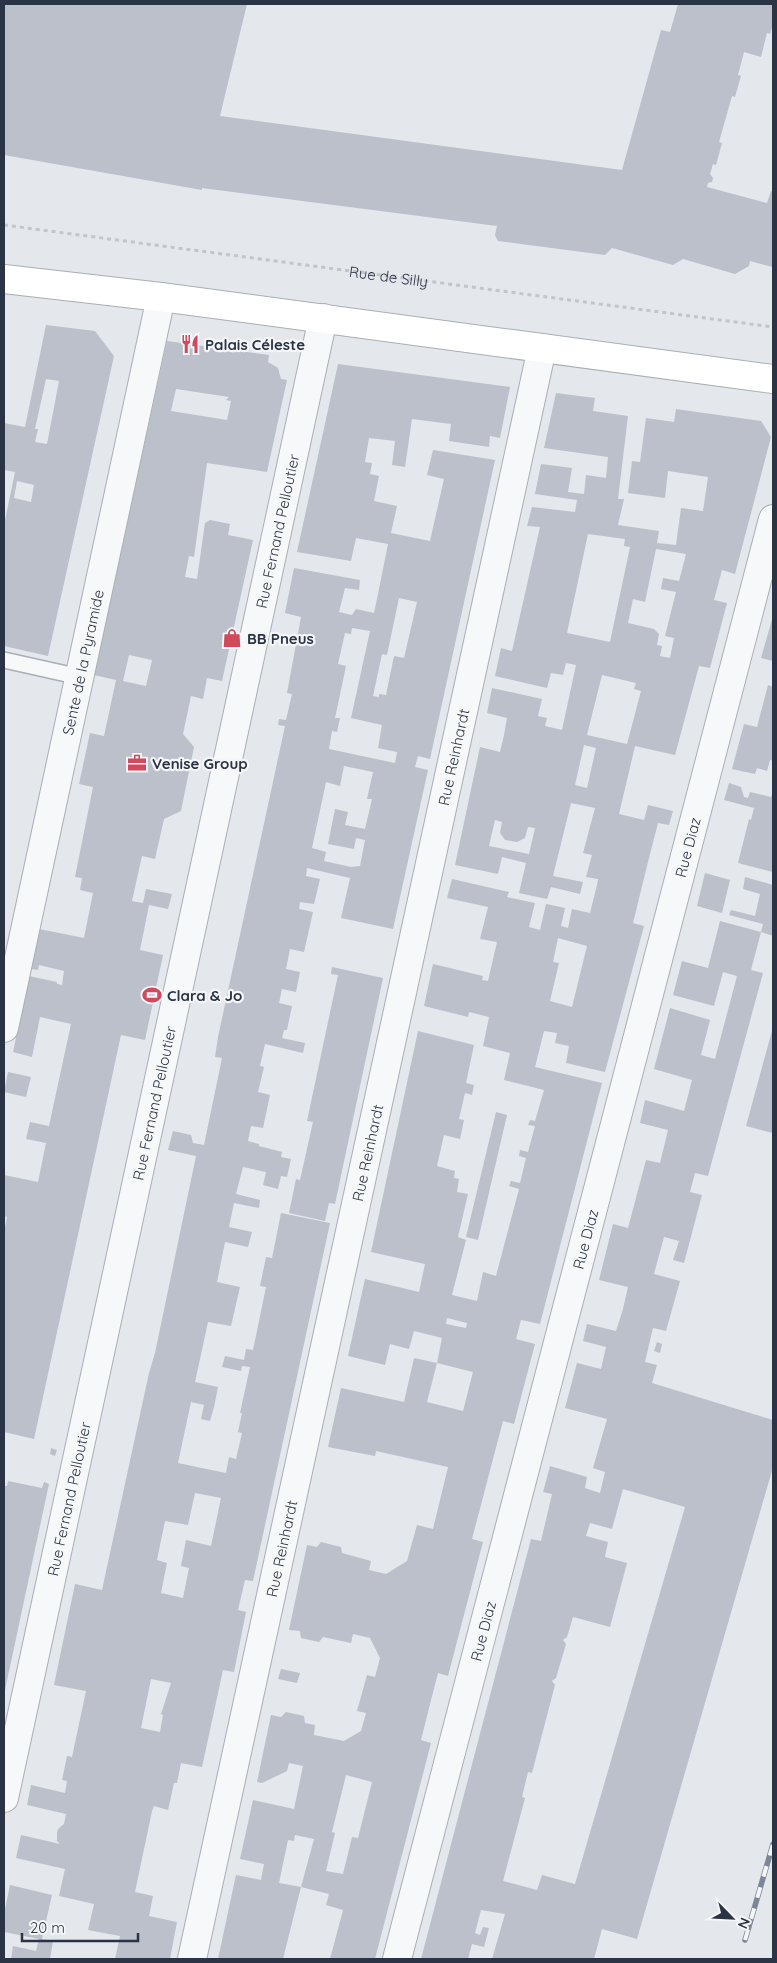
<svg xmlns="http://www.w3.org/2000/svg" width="777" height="1963" font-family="Quicksand,sans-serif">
	<rect width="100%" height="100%" fill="#e4e7ec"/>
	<path fill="#bbc0ca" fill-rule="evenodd" d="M4,4H247L220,116L622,170L661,30L670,32L678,4H773V24L770,34L767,33L761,57L744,52L738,75L741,76L735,97L732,96L719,142L722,143L716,165L713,164L710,174L713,178L712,182L708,183L707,187L767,203L771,191L773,192V267L750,261L749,266L735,274L683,259L673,265L612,248L605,255L498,241L495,235L497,226L202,188V190L4,155Z
		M46,325L95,331L114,356L48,656L4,646V525L15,472L4,470V423L25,427ZM46,379L59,381L47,444L35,442L38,429H35ZM17,481L34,485L31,502L14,498Z
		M167,341L269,355L268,362L278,368L281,379L287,380L267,472L207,463L194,557L189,556L185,577L197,579L205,523L210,520L230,524L228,535L253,540L222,681L207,678L203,699L191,696L183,734L194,747L181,811L164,819L155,859L142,856L132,901L143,903L146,889L172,894L168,909L149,905L140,950L163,955L145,1040L121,1035L34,1439L4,1432V1232L7,1217L4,1216V1175L38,1182L46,1143L26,1139L30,1122L49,1126L71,1024L40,1017L32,1057L13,1052L29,976L57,982V984L62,985L64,971L39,965L38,970L31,969L39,929L84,938L93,893L80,890L82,878L75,877L93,787L79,784L90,733L104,736L116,680L94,675ZM176,389L229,397L226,400L231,401L227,420L171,411ZM129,655L152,660L146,686L123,681Z
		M338,364L510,387L500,438L490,436L489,447L449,441L451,424L412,419L405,467L392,465L395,441L369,438L365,462L372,463L370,474L379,476L374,501L397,506L391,533L430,541L444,479L427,475L433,450L495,460L430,759L418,756L415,767L428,770L393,929L341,918L350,878L307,868L306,876L320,879L314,904L300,902L299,909L313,912L304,952L290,949L286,969L300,972L296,992L282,989L279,1003L292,1006L287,1030H284L282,1038L305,1043L303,1053L265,1044L260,1066L264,1067L258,1092L270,1095L263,1128L251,1126L248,1141L259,1144V1146L282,1152L281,1157L291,1159L287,1177L281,1176L278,1189L263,1185L266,1172L243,1167L236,1194L260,1200L259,1208L234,1203L229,1227L252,1232L248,1247L225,1242L217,1282L240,1287L231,1326L208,1322L195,1382L218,1387L214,1407L210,1421L201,1419L204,1405L191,1402L178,1463L226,1473L229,1457L236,1459L242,1433L238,1432L242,1413H240L250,1367L242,1366L241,1371L222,1367L225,1356L244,1360L246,1349L253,1350L266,1287L260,1286L266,1257L272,1258L281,1213L330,1223L253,1581L245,1580L238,1610L246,1612L234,1672L223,1670L202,1767L181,1763L177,1783H174L168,1810L154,1806L152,1811L135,1892L153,1896L149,1916L177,1922L170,1959H115L120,1936L88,1930L94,1904L59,1896L65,1869L16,1858L21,1835L60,1844L57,1841V1833L58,1829L64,1824L66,1814L27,1805L31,1785L65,1793L67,1781L62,1780L67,1756L72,1757L86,1691L54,1685L75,1584L102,1590L149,1373L155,1353L196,1156L168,1150L173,1131L191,1135L193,1143L204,1145L222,1058L215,1057L218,1037L285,726L278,725L279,719L286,720L292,694L287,693L301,617L285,613L294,568L360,580L359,590L345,588L339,612L352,615L356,609L374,613L378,594L388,544L356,538L351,561L297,552ZM399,598L417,602L404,658L394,656L386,695L379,694V697L373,696L382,654L387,655ZM352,628L370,631L351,718L382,725L378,748L397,752L395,763L329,749L332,731L337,732L340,718H335L346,666L338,664L345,633L351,634ZM344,766L373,772L367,799H372L365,829L345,825L348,812L335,809L328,844L354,849L356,838L365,840L360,866L351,867L324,861L326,852L312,848L326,782L340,786ZM195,1493L221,1498L211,1546L186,1540L181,1566L189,1568L183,1598L161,1593L167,1563L157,1560L165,1521L188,1525ZM151,1679L171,1683L161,1714L163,1715L160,1732L141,1728Z
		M556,393L595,398L593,411L628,416L618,499H624L618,525L659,531L657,543L676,545L681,508L703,511L708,477L668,471L665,498L628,493L632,461L640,462L646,418L674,422L676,409L761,421L771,437L735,574L722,570L714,600L727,603L710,668L699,666L675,755L635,746L619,814L644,820L648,805L673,811L669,825L658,823L647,866L633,923L644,926L605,1072L566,1063L569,1046L555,1043L557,1033L544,1031L535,1067L602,1083L540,1324L521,1320L516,1339L535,1344L514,1424L503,1421L472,1539L483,1542L448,1676L438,1673L429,1708L421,1740L431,1743L375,1959H330L343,1910L326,1905L329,1894L301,1887L314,1839L295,1835L294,1841L288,1840L279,1883L301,1887L283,1959H218L236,1875L261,1880L264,1864L240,1859L253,1800L294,1809L303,1766L289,1763L287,1771L262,1783L257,1782L271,1715L281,1717L286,1712L304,1716L305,1723L315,1725L314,1735L344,1741L361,1731L366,1713L357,1711L367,1675L375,1677L380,1658L370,1638L353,1634L351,1643L323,1637L319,1642L301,1638L300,1631L289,1630L307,1545L317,1547L321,1542L341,1547L342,1553L371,1561L369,1570L386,1574L407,1561L417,1525L433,1529L448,1467L376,1451L375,1456L328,1447L341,1388L404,1402L414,1358L437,1363L427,1402L463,1411L473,1372L437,1363L442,1338L414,1331L409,1349L390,1344L385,1365L348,1356L365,1279L419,1292L425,1264L371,1252L418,1031L474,1045L466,1083L474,1085L472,1095L465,1093L459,1119L464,1120L460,1139L444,1135L437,1166L455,1171L454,1178L459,1179L457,1192L468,1194L458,1237L466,1240L452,1295L477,1301L483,1272L496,1276L519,1189L509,1186L511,1181L520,1183L526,1158L519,1156L520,1150L528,1152L535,1126L528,1125L530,1120L535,1121L544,1090L504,1080L510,1053L483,1046L489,1017L469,1012L468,1017L424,1006L433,964L483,976L482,980L488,981L497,942L480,939L488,907L447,898L452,879L509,892L507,897L535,903L529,927L540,930L546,904L565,908L561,926L568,928L572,909L590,913L597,885L598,879L586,877L592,855L583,853L595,808L571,803L553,876L583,882L580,894L551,887L547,899L519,893L526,863L502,857L498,874L455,865L480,747L500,752L504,735L507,718L487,713L492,688L542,699L538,716L547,718L545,726L562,730L576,665L566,663L563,675L551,673L547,688L495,676L501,648L512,651L540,527L527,526L532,507L575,512L577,500L535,494L541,464L572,468L568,492L584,494L586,475L606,478L608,457L544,448ZM588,534L625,539L624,546L630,547L610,642L567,633ZM656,549L686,554L679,581L663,578L661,589L676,592L665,636L674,638L670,658L660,656L662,646L657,645L659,634L654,629L628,623L633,599L645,602ZM602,675L636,683L634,689L641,691L627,744L587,735ZM584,745L596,748L587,788L575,785ZM495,820L502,822L500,833L505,840L517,842L525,838L528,827L535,828L529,854L489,846ZM558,938L587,946L572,1007L550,1001L559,963L553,962ZM447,1318L467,1323L466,1328L446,1324ZM346,1775L372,1782L358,1838L352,1837L343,1874L326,1871L335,1833L332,1832Z
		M773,616V661L761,658Z
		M768,685L773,687V761L770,760L767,771L757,768L755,774L732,769L744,724L757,727Z
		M729,783L741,787L744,797L748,798L750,792L771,797L773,792V872L738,863L749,819L751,820L754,808L724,800Z
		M705,873L730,880L722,913L697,906Z
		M745,877L773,885V936L761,932L751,970L763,973L708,1176L695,1173L690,1192L702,1195L684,1263L673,1260L679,1241L664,1237L654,1274L680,1281L666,1331L653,1328L645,1362L657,1365L652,1383L773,1420V1467L637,1939L602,1929L594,1959H492L505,1914L481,1910L475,1933L480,1935L483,1927L489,1928L484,1947L472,1944L468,1959H421L531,1539L541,1541L552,1494L543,1492L550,1466L587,1477L585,1488L600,1493L605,1472L593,1468L607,1419L565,1408L577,1363L601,1369L606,1347L583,1341L587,1324L616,1331L623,1309L628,1287L599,1280L613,1224L628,1228L646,1160L660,1163L668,1130L640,1123L645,1100L684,1111L692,1080L654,1069L670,1008L710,1020L701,1055L715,1059L737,976L723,972L714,1006L673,995L682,961L708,968L720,921L761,932L763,924L729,915L731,910L755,916L760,894L743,889ZM623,1489L685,1507L575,1884L542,1875L537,1890L503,1881L525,1798L522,1797L528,1772L532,1773L555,1685L552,1681L556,1678L566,1644L563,1640L567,1637L573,1617L610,1627L627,1563L605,1557L608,1542L586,1536L590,1523L612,1529Z
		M332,967L383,978L335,1204L329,1203L325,1221L289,1213L296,1179L300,1180L313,1122L307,1121L338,975L331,974Z
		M773,1027V1133L746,1126Z
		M8,1072L31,1077L26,1097L4,1092Z
		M496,1112L507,1115L478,1240L466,1237Z
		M657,1342L662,1344L660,1353L654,1351Z
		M51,1448L57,1450L55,1456L50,1454Z
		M8,1481L42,1488L44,1482L49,1484L5,1690L4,1486H7Z
		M281,1669L300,1673L297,1683L278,1679Z
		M10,1885L52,1895L42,1939L53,1941L50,1959H11L13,1946L36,1951L39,1939L4,1932V1914Z"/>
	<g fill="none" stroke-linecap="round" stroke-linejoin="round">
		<g stroke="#a9aeb7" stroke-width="18">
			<path id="service" d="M4,660L80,677"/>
		</g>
		<g stroke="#a9aeb7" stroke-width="30">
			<g id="minor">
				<path id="s2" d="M4,1028L161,297"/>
				<path id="s3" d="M4,1798L323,318"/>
				<path id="s4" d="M192,1959L542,348"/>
				<path id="s5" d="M397,1959L773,519"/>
			</g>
		</g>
		<g stroke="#a9aeb7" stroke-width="30">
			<path id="secondary" d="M4,279L161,297L773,379"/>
		</g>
		<path stroke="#c2c5cb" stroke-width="3" stroke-dasharray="4 4" stroke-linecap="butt" id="s1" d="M4,225L773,327"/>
		<use href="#service" stroke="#f7f8fa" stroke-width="15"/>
		<use href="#minor" stroke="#f7f8fa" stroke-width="28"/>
		<use href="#secondary" stroke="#fff" stroke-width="28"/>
		<g stroke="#7d8696" stroke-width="5.5">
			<path id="rail" d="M745,1940L773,1844"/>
		</g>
		<use href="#rail" stroke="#f4f6f9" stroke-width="4" stroke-dasharray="11" stroke-linecap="butt"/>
	</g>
	<defs>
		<g id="restaurant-bare" transform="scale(1.5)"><path d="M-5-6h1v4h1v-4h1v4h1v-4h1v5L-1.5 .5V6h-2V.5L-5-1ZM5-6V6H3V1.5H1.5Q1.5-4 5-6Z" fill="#d1495b" stroke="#f4f6f9" stroke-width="2.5" paint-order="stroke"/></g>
		<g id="shop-bare" transform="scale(1.5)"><path d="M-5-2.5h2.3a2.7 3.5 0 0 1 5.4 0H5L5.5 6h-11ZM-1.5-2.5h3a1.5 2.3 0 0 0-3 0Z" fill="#d1495b" stroke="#f4f6f9" stroke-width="2.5" paint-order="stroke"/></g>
		<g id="office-bare" transform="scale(1.5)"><path d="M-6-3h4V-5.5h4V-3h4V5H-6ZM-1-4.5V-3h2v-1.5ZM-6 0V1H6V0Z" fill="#d1495b" stroke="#f4f6f9" stroke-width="2.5" paint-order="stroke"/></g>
		<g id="stadium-bare" transform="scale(1.5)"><path d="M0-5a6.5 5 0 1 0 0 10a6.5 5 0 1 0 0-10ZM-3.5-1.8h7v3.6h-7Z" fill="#d1495b" stroke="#f4f6f9" stroke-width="2.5" paint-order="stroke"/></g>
	</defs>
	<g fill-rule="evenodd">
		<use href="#restaurant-bare" x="190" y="344"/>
		<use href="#shop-bare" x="232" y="638"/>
		<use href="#office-bare" x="137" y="763"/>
		<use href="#stadium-bare" x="152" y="995"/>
	</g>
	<g text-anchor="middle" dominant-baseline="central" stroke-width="4.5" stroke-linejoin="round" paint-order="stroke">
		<g font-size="15" fill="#2b3445" stroke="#f4f6f9">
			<text stroke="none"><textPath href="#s1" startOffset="388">Rue de Silly</textPath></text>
			<text stroke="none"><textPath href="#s3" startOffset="1296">Rue Fernand Pelloutier</textPath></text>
			<text stroke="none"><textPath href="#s2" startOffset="374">Sente de la Pyramide</textPath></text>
			<text stroke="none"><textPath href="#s4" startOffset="1230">Rue Reinhardt</textPath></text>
			<text stroke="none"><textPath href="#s5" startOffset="1149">Rue Diaz</textPath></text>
			<text stroke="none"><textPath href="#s3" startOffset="711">Rue Fernand Pelloutier</textPath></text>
			<text stroke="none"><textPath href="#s4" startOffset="825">Rue Reinhardt</textPath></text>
			<text stroke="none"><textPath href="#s5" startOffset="744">Rue Diaz</textPath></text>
			<text stroke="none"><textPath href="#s3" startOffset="306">Rue Fernand Pelloutier</textPath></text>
			<text stroke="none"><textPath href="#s4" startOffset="420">Rue Reinhardt</textPath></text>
			<text stroke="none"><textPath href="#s5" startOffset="339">Rue Diaz</textPath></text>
		</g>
		<g font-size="15" font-weight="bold" fill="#2b3445" stroke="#f4f6f9" text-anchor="start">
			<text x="205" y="344">Palais Céleste</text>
			<text x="247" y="638">BB Pneus</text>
			<text x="152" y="763">Venise Group</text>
			<text x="167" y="995">Clara &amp; Jo</text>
		</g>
	</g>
	<rect width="777" height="1963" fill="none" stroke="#2b3445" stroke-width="10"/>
	<g transform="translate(732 1918) rotate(114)" stroke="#f4f6f9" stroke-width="4" paint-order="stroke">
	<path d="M0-4L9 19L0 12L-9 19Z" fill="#2b3445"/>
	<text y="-8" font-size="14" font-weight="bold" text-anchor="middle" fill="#2b3445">N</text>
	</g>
	<path d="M22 1933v8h116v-8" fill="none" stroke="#2b3445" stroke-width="2.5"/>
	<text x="30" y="1933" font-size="15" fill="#2b3445" stroke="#f4f6f9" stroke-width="4" paint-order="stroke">20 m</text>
</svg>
